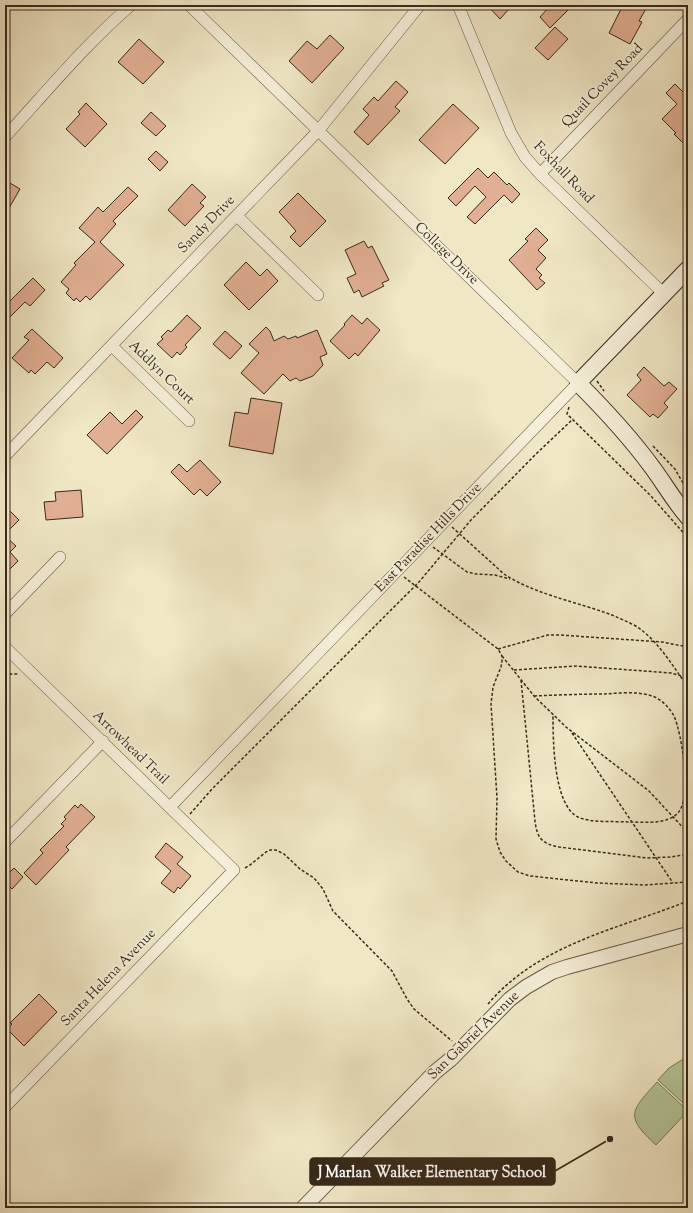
<svg xmlns="http://www.w3.org/2000/svg" width="693" height="1213" font-family="'Sorts Mill Goudy',serif">
	<rect width="100%" height="100%" fill="#f0e7c5"/>
	<filter id="stains"><feTurbulence type="fractalNoise" baseFrequency=".005" numOctaves="4"/><feColorMatrix values="0 0 0 0 .2 0 0 0 0 .09 0 0 0 0 .02 0 0 0 .5 -.17"/></filter>
	<radialGradient id="worn" r=".72"><stop offset=".6" stop-color="#630" stop-opacity="0"/><stop offset="1" stop-color="#630" stop-opacity=".3"/></radialGradient>
	<path fill="#b5c698" stroke="#767859" d="M685,1058H688V1104L682,1102L658,1080L669,1068Z
		M657,1082L688,1111L656,1145C624,1116 631,1111 657,1082Z"/>
	<path fill="#e1af93" stroke="#382a1a" d="M487,5H503L508,10L500,19Z
		M551,5H573L550,28L540,17Z
		M623,5H648L639,21L642,22L630,44L609,33Z
		M555,27L568,39L548,60L535,48Z
		M330,35L344,48L312,83L289,61L307,41L317,49Z
		M139,39L164,62L143,84L118,62Z
		M396,81L408,92L395,107L400,111L368,145L354,132L369,115L363,109L374,97L378,101Z
		M675,84L688,97V148L674,134L676,133L662,119L677,104L666,93Z
		M86,103L107,124L85,147L66,129L80,114L78,112Z
		M453,104L479,128L445,164L419,140Z
		M151,112L166,126L156,136L141,123Z
		M156,151L168,162L160,171L148,159Z
		M478,168L488,178L494,172L507,185L509,183L520,194L512,203L504,195L475,224L467,217L486,197L475,186L456,206L448,198Z
		M5,180L20,189L5,215Z
		M192,184L206,197L200,203L204,206L185,226L168,210Z
		M128,187L138,196L113,221L116,224L100,242L124,265L90,300L86,296L80,302L76,298L74,301L66,293L69,289L61,282L76,265L74,263L95,242L79,228L98,207L103,212Z
		M298,193L326,221L300,247L290,237L296,231L279,212Z
		M536,228L548,240L538,250L546,258L536,269L542,275L539,278L545,283L537,290L509,260L528,241L525,239Z
		M364,241L368,248L372,246L389,280L382,283L384,286L362,297L359,290L354,293L347,278L356,274L345,250Z
		M246,262L260,276L267,269L278,281L249,310L224,285Z
		M33,278L45,290L30,306L25,302L5,322V306Z
		M187,315L201,328L185,345L187,347L180,355L177,352L172,358L157,344L163,339L161,337L168,330L171,332Z
		M352,315L362,324L367,318L380,330L358,356L355,353L349,359L330,341L345,325L344,324Z
		M266,327L270,331L274,341L284,336L288,339L296,336L297,338L317,330L327,354L320,357L323,365L313,376L300,381L296,378L290,381L283,374L264,394L241,373L259,353L249,344Z
		M32,329L63,358L54,368L47,362L35,374L31,370L29,373L12,358L29,340L24,337Z
		M225,331L242,346L230,359L213,344Z
		M644,367L664,386L669,382L677,389L664,403L668,407L658,418L653,414L650,417L627,395L641,380L637,375Z
		M251,398L282,403L273,454L229,446L235,412L248,414Z
		M136,410L143,417L107,454L87,435L110,412L122,424Z
		M200,460L221,482L207,496L200,489L194,495L171,472L179,464L187,472Z
		M81,490L83,517L46,520L44,502L56,501L55,492Z
		M5,506L19,520L5,534Z
		M5,536L16,546L10,552L18,561L5,574Z
		M81,804L95,817L66,847L69,850L36,885L24,873L43,853L40,850L64,826L61,824L66,819L64,817L75,805L78,808Z
		M166,843L183,857L177,864L191,876L180,889L178,887L174,893L161,883L171,871L155,857Z
		M14,868L23,877L12,889L5,882V877Z
		M39,994L57,1012L24,1046L7,1029L12,1024L10,1023Z"/>
	<g fill="none" stroke-linecap="round" stroke-linejoin="round">
		<g stroke="#665945" stroke-width="12">
			<path id="minor" d="M458,5L511,133L525,157L540,174L664,294
				M5,137C46,92 85,45 131,5
				M540,174L688,19
				M237,216L318,295
				M112,346L189,421
				M5,456L318,131L420,5
				M5,614L60,557
				M5,647L234,870L5,1107
				M170,807L578,383L189,5
				M5,842L103,741"/>
		</g>
		<g stroke="#665945" stroke-width="16">
			<path id="tertiary" d="M303,1208L435,1072L451,1059L510,999L526,987L552,972L567,967L688,934"/>
		</g>
		<g stroke="#382a1a" stroke-width="18">
			<path id="secondary" d="M688,269L578,383C604,409 630,437 652,467C664,483 674,501 688,517"/>
		</g>
		<path stroke="#382a1a" stroke-width="1.5" stroke-dasharray="3 2" stroke-linecap="butt" d="M597,381L604,391
			M569,407L567,414L650,495L688,538
			M653,446L675,469L688,492
			M452,527L504,574C534,594 577,602 612,615C623,620 635,624 644,632C662,647 674,668 688,687
			M433,547L467,572L476,574L495,575L510,579
			M404,577L498,649L502,656V661L501,667L493,687L491,704L497,798L496,839L500,852L506,861L518,872L530,876L597,883L645,885L688,882
			M498,649L548,635H560L662,642L688,647
			M502,656L534,696L566,727L649,791L688,833
			M514,670L576,666L671,673L688,678
			M5,677L11,674H18
			M521,680L535,821C537,838 542,844 559,847L647,858L671,857L688,854
			M534,696C557,695 581,694 604,694C619,693 637,691 652,696C661,699 669,707 674,716C682,734 692,798 678,813C666,825 644,822 629,822C614,821 590,823 578,817C553,805 553,738 553,714
			M572,733L673,883
			M190,814L212,789L419,582L471,520L536,454L573,419
			M245,868L250,865L266,852L270,850H276L284,854L300,869L314,878L323,889L333,911L392,971L407,999L414,1009L452,1041
			M488,1004C539,944 618,929 688,901"/>
		<use href="#minor" stroke="#f5efd9" stroke-width="11"/>
		<use href="#tertiary" stroke="#f5efd9" stroke-width="14"/>
		<use href="#secondary" stroke="#f5efd9" stroke-width="16"/>
	</g>
	<g text-anchor="middle" dominant-baseline="central" stroke-width="3.5" stroke-linejoin="round" paint-order="stroke">
		<g font-size="14" fill="#382a1a" stroke="#f5efd9">
			<text transform="translate(603 86) rotate(-46)">Quail Covey Road</text>
			<text transform="translate(563 173) rotate(46)">Foxhall Road</text>
			<text transform="translate(207 225) rotate(-46)">Sandy Drive</text>
			<text transform="translate(446 254) rotate(44)">College Drive</text>
			<text transform="translate(161 373) rotate(44)">Addlyn Court</text>
			<text transform="translate(429 538) rotate(-46)">East Paradise Hills Drive</text>
			<text transform="translate(130 748) rotate(44)">Arrowhead Trail</text>
			<text transform="translate(109 978) rotate(-46)">Santa Helena Avenue</text>
			<text transform="translate(474 1036) rotate(-44)">San Gabriel Avenue</text>
		</g>
	</g>
	<path fill="none" stroke="#382a1a" stroke-width="1.5" d="M610 1139L555 1171"/>
	<circle fill="#382a1a" stroke="#f5efd9" stroke-width="1.5" cx="610" cy="1139" r="4"/>
	<rect fill="#382a1a" stroke="#382a1a" stroke-width="1.5" x="310" y="1158" width="245" height="27" rx="4"/>
	<g font-size="15" text-anchor="middle" font-weight="bold" fill="#fff">
		<text x="432" y="1177">J Marlan Walker Elementary School</text>
	</g>
	<rect width="693" height="1213" fill="none" stroke="#f0e7c5" stroke-width="20"/>
	<rect x="6" y="6" width="681" height="1201" fill="none" stroke="#382a1a" stroke-width="2"/>
	<rect x="10" y="10" width="673" height="1193" fill="none" stroke="#382a1a"/>
	<rect width="100%" height="100%" filter="url(#stains)"/>
	<rect width="100%" height="100%" fill="url(#worn)"/>
</svg>
